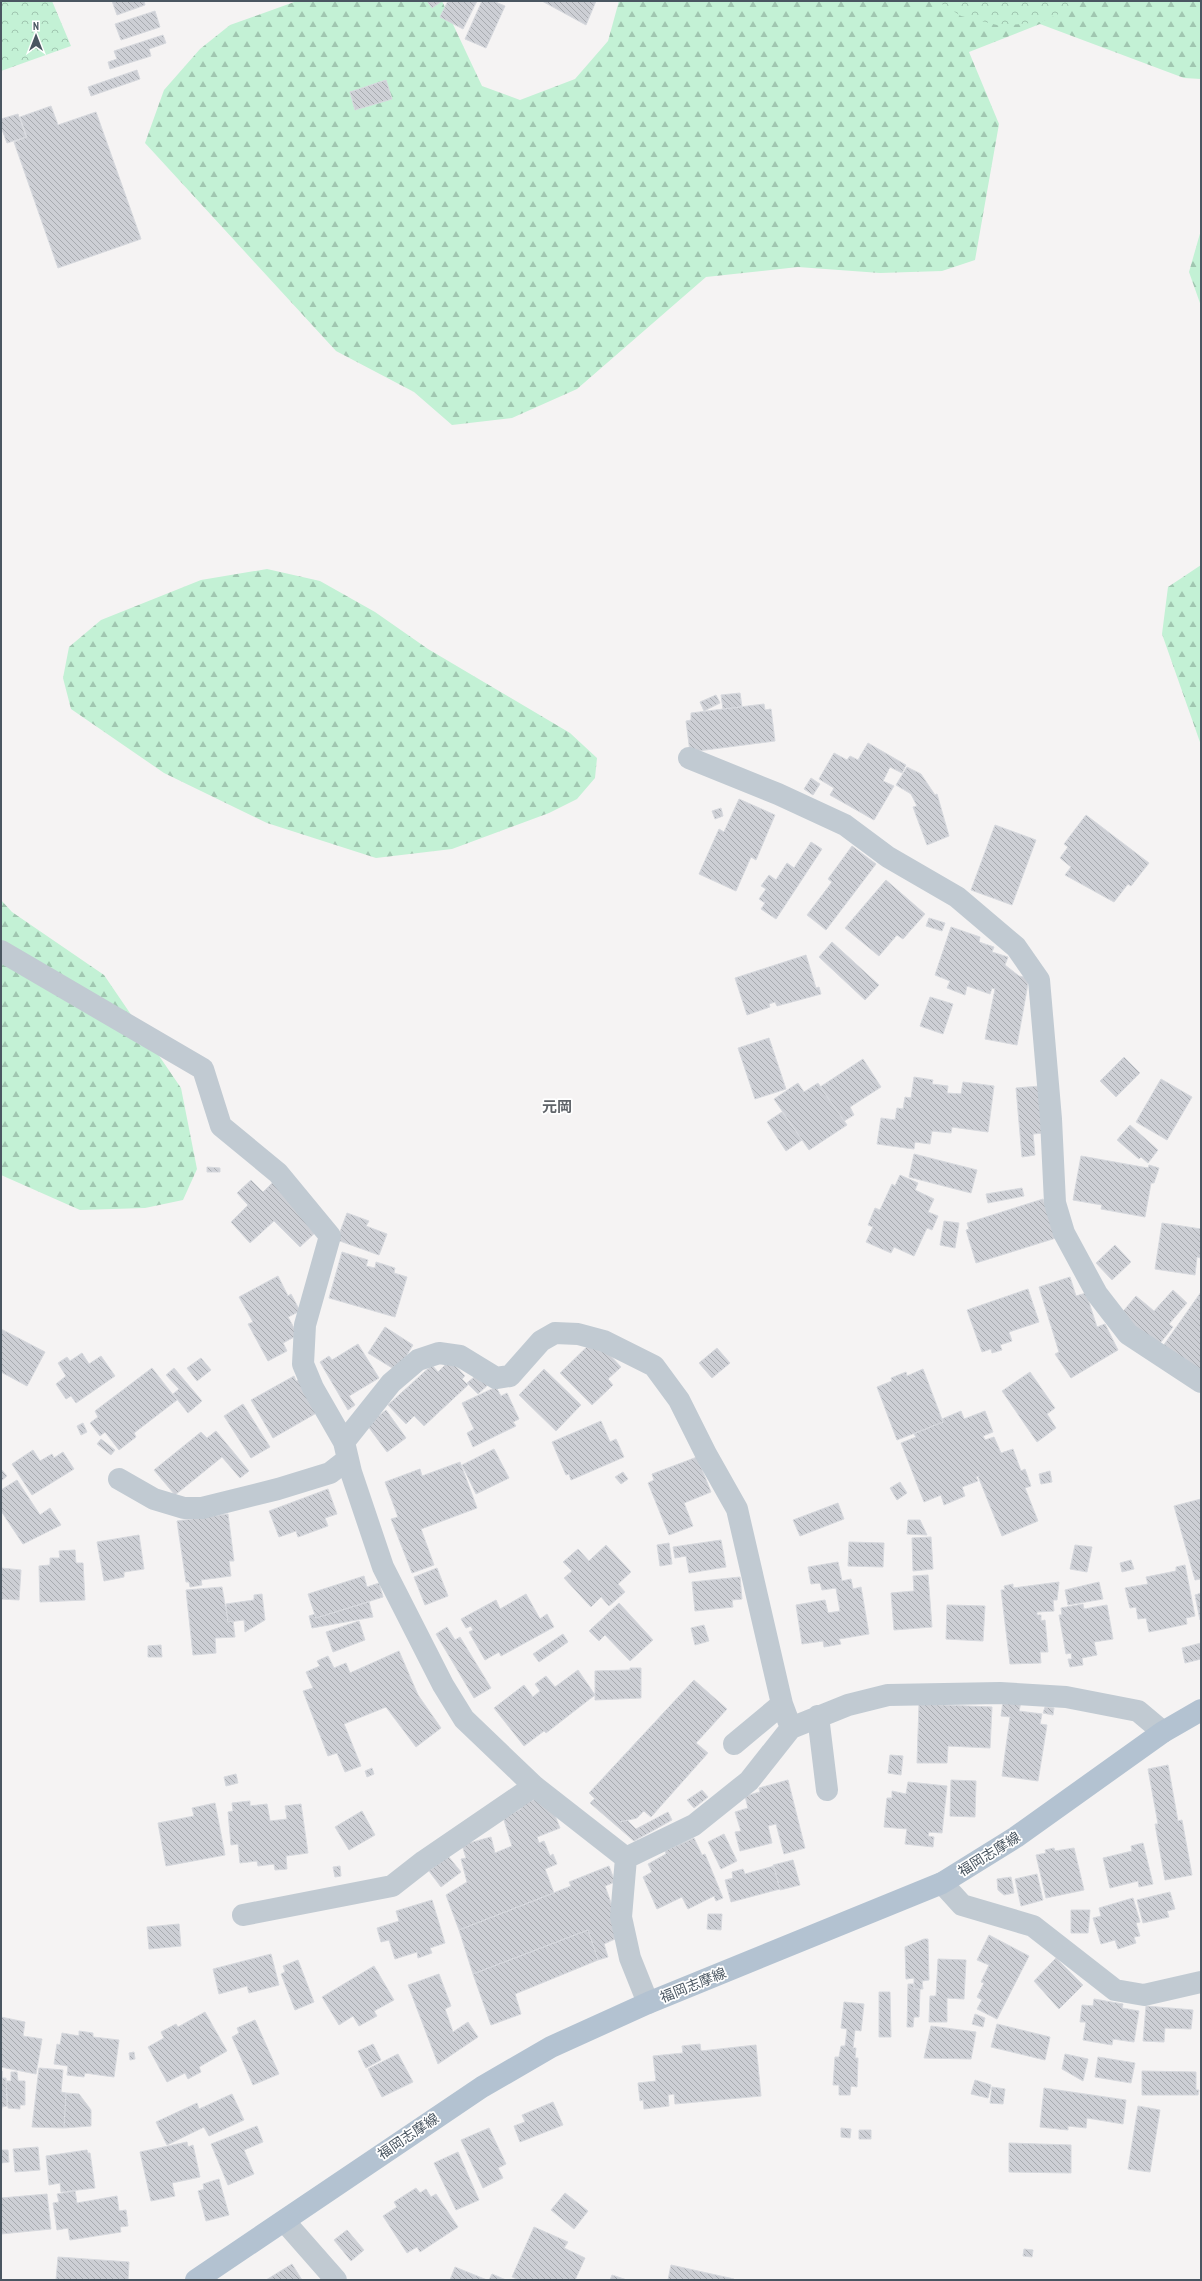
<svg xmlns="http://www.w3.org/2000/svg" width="1202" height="2281" font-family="'PT Sans Narrow','Noto Sans JP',sans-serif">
	<defs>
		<pattern id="forest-firs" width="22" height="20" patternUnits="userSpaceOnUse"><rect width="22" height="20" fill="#c3f1d5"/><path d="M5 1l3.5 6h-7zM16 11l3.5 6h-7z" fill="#a0c6b0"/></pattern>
		<pattern id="park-crowns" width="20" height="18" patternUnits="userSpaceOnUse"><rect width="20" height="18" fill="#c3f1d5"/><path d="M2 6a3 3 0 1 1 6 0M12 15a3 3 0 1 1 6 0" fill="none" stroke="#a0c6b0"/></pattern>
		<pattern id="building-back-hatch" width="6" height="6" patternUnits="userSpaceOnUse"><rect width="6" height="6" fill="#cdcfd5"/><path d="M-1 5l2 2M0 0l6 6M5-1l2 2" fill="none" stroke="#a8abb0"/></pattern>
	</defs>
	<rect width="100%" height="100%" fill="#f5f3f3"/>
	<path fill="url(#forest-firs)" d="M297,1H442L482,86L520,100L575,79L608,41L619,1H1201V79L1184,78L1040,24L969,52L999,124L975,260L942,271L880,273L798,267L706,277L577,389L512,418L452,425L414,392L336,351L145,143L164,90L200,49L230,25Z
		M1201,230V306L1189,272Z
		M1201,565V745L1162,634L1168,587Z
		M267,569L320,581L375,612L428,649L570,733L597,758L595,778L577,799L549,813L452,849L376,858L267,823L164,773L71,709L63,678L69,647L101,620L201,580Z
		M1,900L12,912L104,975L181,1088L197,1169L183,1200L145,1208L80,1210L1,1175Z"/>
	<path fill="url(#park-crowns)" d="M1,1H52L71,46L1,71Z
		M937,1H1083L1079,5L1041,22L1001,26L961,16Z"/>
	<path fill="url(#building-back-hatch)" stroke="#d7d9de" d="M112,1H144L145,5L117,15Z
		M427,1H442L432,8Z
		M448,1H477L463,29L440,17Z
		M482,1H493L505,6L486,48L465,39Z
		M542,1H596L586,25Z
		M155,11L160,27L121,40L115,24Z
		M163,35L166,43L149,49L151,56L110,69L108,62L117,59L114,51Z
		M137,70L140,79L91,96L88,87Z
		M386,80L392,99L355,110L350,92Z
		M51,106L58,125L96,112L141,239L58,268L14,142L27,137L20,117Z
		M18,114L26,137L7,143L1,127V119Z
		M740,693L742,707L723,709L721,695Z
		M716,695L720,703L704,711L700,702Z
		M764,704L765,710L771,709L775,741L690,752L686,721L691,720V713Z
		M868,743L906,765L902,773L890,767L883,781L894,786L874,820L830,795L834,788L819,779L834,753L847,760L850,756L858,760Z
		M907,767L921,774L935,795L937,794L949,836L927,845L913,807L917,806L911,794L896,785Z
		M811,778L820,784L813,795L804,789Z
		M739,799L775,815L756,860L751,857L736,891L699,874L719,829L724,832Z
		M721,808L723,816L715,819L712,811Z
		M1086,815L1149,863L1131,886L1128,884L1114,902L1065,875L1071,867L1060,858L1068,847L1064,844Z
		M995,825L1036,840L1012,905L971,890Z
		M811,842L822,849L776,919L761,909L765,903L759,899L766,889L761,886L769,875L776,880L787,863L794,868Z
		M852,846L876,864L826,930L807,915L832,882L828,879Z
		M886,880L925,914L903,939L897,935L879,956L845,928Z
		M929,918L945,923L942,931L926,926Z
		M951,927L980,937L979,942L994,947L992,952L1008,957L1005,965L1019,976L1029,978L1017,1045L985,1039L995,989L992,988L990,994L967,986L965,995L947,988L950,981L935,975Z
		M832,942L879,985L865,1000L819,957Z
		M806,955L816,988L819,987L821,994L777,1006L775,1002L769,1004L770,1007L747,1015L735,978Z
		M930,997L953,1004L943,1034L920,1026Z
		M769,1038L786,1089L755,1099L738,1048Z
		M1124,1057L1140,1073L1116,1097L1100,1081Z
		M863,1059L881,1087L850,1107L854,1115L844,1121L820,1087Z
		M914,1077L933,1080L932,1084L948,1086L947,1093L961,1094L963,1082L994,1086L988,1132L952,1127L951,1133L932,1131L930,1144L915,1142L914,1149L877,1144L881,1118L895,1120L897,1108L903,1109L905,1097L911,1098Z
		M1161,1079L1192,1097L1167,1140L1136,1122Z
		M798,1083L804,1092L818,1083L847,1125L809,1150L774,1099Z
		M1040,1086L1044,1133L1033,1134L1035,1155L1022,1157L1016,1088Z
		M782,1112L802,1140L786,1151L767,1122Z
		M1130,1125L1158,1150L1148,1163L1141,1157L1139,1159L1117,1140Z
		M914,1154L977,1170L971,1193L909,1177Z
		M1081,1156L1148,1168L1149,1165L1159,1168L1154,1183H1151L1145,1217L1101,1209L1102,1205L1073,1200Z
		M207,1167L220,1168V1172H207Z
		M900,1175L918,1183L915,1190L934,1199L928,1212L938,1216L932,1230L927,1228L914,1256L894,1247L891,1253L866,1242L873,1227L868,1225L875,1208L880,1210L892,1184L895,1186Z
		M251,1180L263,1192L274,1181L319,1229L300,1247L274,1221L250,1243L231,1222L248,1205L237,1193Z
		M1022,1188L1024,1196L988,1203L986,1194Z
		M1043,1199L1056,1238L976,1263L966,1230L969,1229L967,1223Z
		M347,1213L369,1221L366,1226L387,1234L379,1255L337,1240Z
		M944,1221L959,1223L955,1248L940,1245Z
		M1162,1223L1201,1229V1258L1197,1257L1195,1275L1155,1269Z
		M1115,1245L1131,1262L1112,1280L1096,1263Z
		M342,1252L368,1260L366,1266L375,1268L376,1262L395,1268L394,1273L407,1277L395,1317L329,1298Z
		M278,1276L288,1296L291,1294L300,1311L288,1317L298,1335L283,1343L287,1351L268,1361L248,1324L253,1322L239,1297Z
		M1070,1277L1076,1296L1086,1293L1097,1327L1105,1324L1118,1350L1071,1378L1055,1354L1059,1352L1039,1287Z
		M1028,1289L1039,1322L1009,1332L1012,1341L1000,1345L1002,1350L992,1353L991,1349L982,1352L967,1310Z
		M1173,1290L1187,1303L1169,1324L1173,1327L1157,1347L1120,1315L1136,1296L1154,1311Z
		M1201,1292V1374L1161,1349Z
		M385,1327L413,1345L397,1371L368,1353Z
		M1,1329L45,1352L27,1386L1,1372Z
		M595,1339L621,1367L608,1379L613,1385L592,1405L560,1373Z
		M358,1344L379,1378L349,1396L355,1405L348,1410L320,1362L329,1356L332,1360Z
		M717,1348L730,1363L712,1378L699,1363Z
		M82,1353L89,1364L101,1356L115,1376L76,1403L71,1396L66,1399L56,1384L66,1376L58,1363L67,1357L70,1361Z
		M201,1358L211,1370L197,1381L187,1368Z
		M450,1360L465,1376L462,1379L468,1385L424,1426L414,1416L406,1424L388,1405L432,1365L438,1372Z
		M152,1368L177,1400L134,1433L136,1437L119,1450L105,1432L100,1436L90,1423L98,1417L95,1411Z
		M174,1368L202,1401L188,1413L173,1394L179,1389L166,1375Z
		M544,1369L581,1405L556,1431L519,1395Z
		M923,1369L943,1422L897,1440L877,1387L892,1381L891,1378L906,1372L907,1376Z
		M480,1372L490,1383L478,1394L467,1383Z
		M1030,1372L1055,1408L1047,1414L1056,1428L1037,1442L1002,1391Z
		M294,1376L296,1381L301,1379L320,1411L273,1438L251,1400Z
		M496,1387L501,1396L507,1393L519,1419L513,1422L516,1426L473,1447L467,1433L474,1429L462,1403Z
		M243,1404L270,1447L251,1458L224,1416Z
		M386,1410L406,1438L387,1452L367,1425Z
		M961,1411L964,1419L985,1411L993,1432L983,1436L985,1440L994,1437L1001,1453L1013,1449L1021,1471L1025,1469L1031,1486L1025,1488L1038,1521L1002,1536L978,1476L976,1477L978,1481L962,1487L965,1496L944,1505L941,1495L924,1502L901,1443L916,1437L914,1434L943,1422L942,1419Z
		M601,1421L610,1442L616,1439L624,1457L571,1480L569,1474L566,1475L552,1442Z
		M83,1423L87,1432L81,1435L77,1426Z
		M216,1431L249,1471L240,1478L222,1457L175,1495L154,1470L201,1432L207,1438Z
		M101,1439L115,1450L111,1455L97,1444Z
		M494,1449L509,1478L476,1494L462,1465Z
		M33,1450L40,1461L52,1454L54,1458L63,1452L74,1469L32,1495L12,1464Z
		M697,1457L711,1492L684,1503L693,1526L669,1535L648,1483L654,1480L652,1474Z
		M460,1462L477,1508L421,1529L434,1565L412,1573L391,1519L398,1517L385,1482L420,1469L422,1476Z
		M1,1469L7,1476L1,1481Z
		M1050,1471L1052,1482L1041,1484L1039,1474Z
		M623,1472L628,1479L621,1484L615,1477Z
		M17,1480L40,1515L50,1508L61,1525L23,1544L1,1511V1490Z
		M900,1482L907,1493L897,1500L890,1488Z
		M328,1489L337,1514L325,1518L328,1526L298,1537L296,1531L279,1537L269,1511Z
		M1201,1499V1579L1195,1580L1174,1506Z
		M838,1503L844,1519L800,1536L793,1520Z
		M228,1514L234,1561H229L231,1576L201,1580L202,1585L190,1587L189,1582H186L177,1521Z
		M908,1520H920L927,1535L907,1534Z
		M139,1535L144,1569L124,1572V1577L104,1581L97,1542Z
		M931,1537L933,1569L913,1571L912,1538Z
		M721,1540L726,1567L689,1573L686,1556L675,1558L673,1547Z
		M849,1542L884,1543L883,1567L848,1566Z
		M669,1543L672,1564L660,1566L657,1545Z
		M606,1545L631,1572L618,1584L625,1592L609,1606L601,1597L591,1607L564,1578L572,1571L563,1562L578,1549L589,1561Z
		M1075,1545L1092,1547L1087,1572L1070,1569Z
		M75,1550L76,1563H83L85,1600L40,1602L39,1566L50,1565V1558H60L59,1551Z
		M1131,1560L1134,1569L1122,1572L1120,1563Z
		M838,1562L842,1581L851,1579L853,1589L861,1587L869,1634L839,1639L841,1644L824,1647L823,1641L802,1644L796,1605L825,1600L828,1613L840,1611L836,1588L822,1590L820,1583L811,1584L808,1567Z
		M1185,1565L1195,1616L1186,1618L1187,1624L1149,1632L1146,1618L1138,1619L1136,1607L1130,1608L1125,1588L1148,1584L1146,1577L1176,1571V1567Z
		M1,1568L21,1570L19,1600L1,1599Z
		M437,1568L448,1596L425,1605L414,1577Z
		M928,1575L932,1627L894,1630L891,1593L914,1591L913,1576Z
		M364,1576L367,1587L379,1583L383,1597L316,1618L308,1594Z
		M740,1577L742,1599L732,1600L733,1607L695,1611L692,1582Z
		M1059,1582L1057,1600H1053L1054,1611L1037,1612V1615H1041V1621L1045,1620L1048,1652H1040L1041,1663L1010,1664L1001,1590H1005L1004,1586L1013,1584V1588Z
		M1099,1582L1103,1599L1068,1605L1065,1590Z
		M222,1587L228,1622L233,1621L235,1637L215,1638L216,1653L193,1655L186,1590Z
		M1201,1593V1620H1200L1195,1595Z
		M262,1594L265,1620L245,1632L244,1620L228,1622L226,1604L254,1600V1595Z
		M526,1594L540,1619L547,1614L554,1627L501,1656L499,1652L485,1660L469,1632L473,1630L471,1626L466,1628L461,1619L496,1600L500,1609Z
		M369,1602L373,1617L312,1628L309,1616L315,1614L316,1618Z
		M619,1603L653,1640L630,1661L605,1635L599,1641L589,1631Z
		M1083,1604L1084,1609L1107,1605L1113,1639L1094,1642L1097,1655L1082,1658L1083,1665L1070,1667L1068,1659H1072L1071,1653L1066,1654L1059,1615H1062L1061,1608Z
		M947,1605L985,1606L983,1641L946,1639Z
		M359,1621L365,1640L333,1652L326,1632Z
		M704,1625L709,1641L695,1645L691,1628Z
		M447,1627L455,1640L460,1637L491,1688L474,1698L436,1634Z
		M563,1634L568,1642L539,1662L533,1654Z
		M1201,1643V1659L1185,1663L1182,1648Z
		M161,1645L162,1657H148V1646Z
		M399,1651L418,1695L441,1728L416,1747L386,1707L344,1724L361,1766L345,1772L337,1753L328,1756L303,1691L313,1688L306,1672L320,1666L317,1661L328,1656L334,1668L346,1663L350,1673Z
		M630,1668H641V1698L595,1700V1671L630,1670Z
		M578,1670L595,1695L546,1733L544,1731L524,1746L494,1708L524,1685L533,1697L540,1691L535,1684L546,1676L555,1687Z
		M694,1680L727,1709L696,1743L708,1753L651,1817L644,1811L637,1818L620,1822L589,1793Z
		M1003,1701L1021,1702L1019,1711L1042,1714L1040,1724L1047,1725L1038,1781L1002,1776L1010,1717L1001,1716Z
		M919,1704L992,1707L990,1748L948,1746L947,1763H917Z
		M1045,1707L1054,1708L1053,1715L1043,1713Z
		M890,1755L903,1756L901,1775L888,1773Z
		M1168,1765L1178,1821L1182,1820L1192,1875L1165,1880L1155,1824H1158L1148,1769Z
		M372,1768L374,1774L367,1777L365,1771Z
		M236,1774L238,1783L226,1786L224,1777Z
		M788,1780L805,1848L784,1854L776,1824L768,1826L772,1843L740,1851L735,1832L741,1831L735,1812L748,1808L745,1796L760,1792L759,1788Z
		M951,1780L976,1781L975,1817L950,1816Z
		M908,1782L947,1786L942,1833L929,1832L928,1836L934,1837L933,1847L905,1844L907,1829L884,1827L887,1798H892V1791L906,1794Z
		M702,1790L708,1797L694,1808L687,1800Z
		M547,1796L560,1828L537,1837L539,1843L544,1841L550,1856L553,1854L557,1864L545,1869L554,1893L459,1930L446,1895L467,1882L461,1859L466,1858L462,1845L491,1837L495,1853L512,1846L503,1817L521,1809L519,1804Z
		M595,1798L620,1822L627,1820L636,1829L668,1812L672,1820L634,1841L590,1803Z
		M250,1801V1806L267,1804L270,1821L287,1819L285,1806L301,1804L308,1853L286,1856L287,1869L275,1870L274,1864L258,1866L257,1861L240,1863L238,1844L231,1845L228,1812L233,1811L232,1803Z
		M215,1803L225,1855L166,1866L158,1823L194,1816L192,1808Z
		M362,1811L375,1835L349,1850L335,1827Z
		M724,1834L737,1861L721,1869L708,1842Z
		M694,1838L702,1855L705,1854L723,1898L716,1901L714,1896L688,1909L682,1897L657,1909L643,1877L652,1872L648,1864L666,1854L665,1851Z
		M1143,1843L1153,1884L1139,1887L1138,1881L1110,1888L1103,1858L1132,1851L1131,1846Z
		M1054,1848L1055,1851L1074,1848L1084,1890L1046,1898L1036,1855L1046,1853L1045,1850Z
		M448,1856L461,1872L441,1887L429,1871Z
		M793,1860L800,1885L780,1890L773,1865Z
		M340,1866L341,1876L335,1877L333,1867Z
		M609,1866L615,1882L605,1886L615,1914V1939L604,1944L608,1957L598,1960L588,1930L473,1974L459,1930L571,1886L569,1882Z
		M774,1866L780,1889L731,1902L725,1880L733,1878L732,1872L743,1869L745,1874Z
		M1037,1874L1043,1900L1021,1906L1015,1879Z
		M1011,1877L1014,1893L1004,1895L998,1890L997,1879Z
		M1170,1892L1175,1909L1167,1911L1169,1917L1143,1923L1137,1900Z
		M1133,1898L1140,1922L1136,1923L1140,1936L1134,1937L1136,1943L1118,1949L1115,1940L1101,1944L1093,1918L1101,1916L1099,1908Z
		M432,1900L445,1943L430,1948L432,1953L418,1958L417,1952L395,1959L389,1940L381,1942L377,1928L399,1921L396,1911Z
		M1071,1910H1090L1088,1933H1071Z
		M708,1914H722L721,1930L707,1929Z
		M179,1924L181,1946L149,1949L147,1927Z
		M588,1930L598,1960L515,1994L521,2014L491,2025L473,1974Z
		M989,1935L1029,1956L997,2019L977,2009L982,2000L977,1997L984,1983L981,1982L989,1965L977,1960Z
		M924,1939H928L929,1980L922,1981L923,1989H914V1978L906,1979L905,1947Z
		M271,1954L279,1985L249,1993L247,1986L219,1994L213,1969Z
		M1056,1958L1083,1985L1059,2009L1034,1981Z
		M938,1959L966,1960L964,1999L947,1998V2022H929L930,1996H936Z
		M298,1960L314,2002L295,2010L281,1974L285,1972L283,1966Z
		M374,1966L394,2000L374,2011L377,2016L359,2026L353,2016L339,2025L322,1997Z
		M439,1974L451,2006L445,2009L453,2032L468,2022L478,2037L438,2064L408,1985Z
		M908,1984H914V1989H920L919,2017H914L913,2027H907Z
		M879,1992H890L891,2037H879Z
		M1094,1999L1123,2004L1122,2008L1139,2011L1134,2042L1113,2039L1112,2045L1083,2040L1086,2022H1080L1082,2005L1093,2006Z
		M844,2002L864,2004L861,2031L855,2030L853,2048H856L855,2058H858L857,2087L851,2086L850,2095H839V2085H833L835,2057H839L841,2046H845L847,2029L841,2028Z
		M1146,2006L1193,2010L1191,2029L1165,2028L1164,2042L1143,2041Z
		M205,2012L227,2051L199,2067L201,2072L188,2079L185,2073L167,2082L148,2047L164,2038L161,2032L176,2024L178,2027Z
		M975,2014L985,2018L983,2027L972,2024Z
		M1,2017L25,2022L23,2036L42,2039L36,2074L1,2067Z
		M255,2020L279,2074L253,2085L232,2037L239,2033L237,2028Z
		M997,2024L1050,2037L1045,2060L991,2047Z
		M931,2026L976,2032L971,2059L924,2058Z
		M79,2031L93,2033V2037L119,2040L114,2077L85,2073L84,2077L67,2075L68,2066L54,2064L57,2044L60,2045L62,2033L79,2036Z
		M373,2044L381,2060L366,2068L358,2051Z
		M700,2044L701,2051L756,2045L761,2096L675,2104L674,2094L668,2095L669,2106L644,2109L643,2100L640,2101L638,2083L656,2081L653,2056L683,2053L682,2046Z
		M134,2052L135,2059L130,2060L129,2053Z
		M398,2054L413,2082L382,2097L368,2069Z
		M1065,2054L1088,2059L1083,2081L1062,2069Z
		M1098,2057L1135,2063L1131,2083L1095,2077Z
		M39,2068L63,2070L61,2092L66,2093L64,2128L32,2127Z
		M2,2071V2078H6L7,2106L2,2107L1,2115Z
		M1142,2071L1196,2072V2090H1199L1198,2095H1142Z
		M11,2072H17L18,2081H25V2105H20V2109L8,2108L6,2081H11Z
		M975,2080L991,2085L988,2098L971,2094Z
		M992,2087L1005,2089L1003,2104L990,2103Z
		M1044,2088L1126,2100L1123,2124L1087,2118L1086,2128L1068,2126V2130L1040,2127Z
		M66,2093L79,2094L91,2110V2126L64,2128Z
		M232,2094L244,2120L209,2136L204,2127L167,2145L156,2122L197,2103L199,2109Z
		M553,2102L563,2125L520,2142L514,2126L525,2122L522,2115Z
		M1138,2106L1160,2110L1150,2172L1128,2169Z
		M257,2126L263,2142L244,2150L254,2174L228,2185L211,2144Z
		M489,2128L506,2164L498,2168L503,2178L483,2188L461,2140Z
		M841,2128L851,2129L850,2138L841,2137Z
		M859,2130H871V2139H859Z
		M187,2142L188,2147L193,2145L200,2177L172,2183L175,2196L151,2201L140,2152Z
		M1009,2143L1071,2145V2173L1009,2172Z
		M38,2147L40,2170L15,2172L13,2149Z
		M1,2150H8L9,2162L1,2163Z
		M87,2150L88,2153H90L95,2188L61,2192L60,2183L49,2185L46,2156Z
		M458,2152L479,2200L456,2210L434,2163Z
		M219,2179L229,2215L206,2221L198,2191L204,2189L203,2184Z
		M416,2188L420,2193L426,2189L431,2197L436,2194L458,2227L420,2252L417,2247L407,2253L383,2216L397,2207L394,2202Z
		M75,2191L77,2203L117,2196L119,2211L126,2210L128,2226L120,2227L121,2232L70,2240L68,2228L57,2230L53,2203L59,2202L57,2194Z
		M565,2193L588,2211L574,2229L551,2210Z
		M47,2194L51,2229L1,2234V2198Z
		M534,2227L568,2242L564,2248L585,2258L575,2280H519L512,2277Z
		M347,2230L364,2250L351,2261L334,2240Z
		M1024,2249L1033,2250L1032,2257L1023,2256Z
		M58,2257L129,2262L128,2280H56Z
		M292,2264L302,2280H266Z
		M671,2265L734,2279L733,2280H668Z
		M455,2267L487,2280H450Z
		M492,2274L506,2280H489Z
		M612,2275L627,2280H610Z"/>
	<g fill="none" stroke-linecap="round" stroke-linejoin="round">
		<path stroke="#c1cad2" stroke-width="22" d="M689,758L778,794L845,825L888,857L957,897L1016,947L1039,980L1051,1119L1055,1203L1064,1233L1097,1294L1128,1334L1201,1382
			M1,951L203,1069L221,1126L278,1173L330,1236L305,1325L303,1364L313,1388L344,1442L351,1472L383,1567L443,1685L464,1719L534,1786L626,1858
			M344,1442L391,1383L418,1360L439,1353L460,1356L496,1378L510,1376L541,1341L555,1333L578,1334L604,1341L654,1366L679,1400L706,1454L737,1509L782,1704L791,1728
			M119,1479L154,1499L184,1508H202L278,1489L330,1473L348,1459
			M818,1716L827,1790
			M734,1744L782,1704
			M942,1883L962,1905L1033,1926L1115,1990L1144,1995L1201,1982
			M243,1915L392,1886L424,1861L534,1786
			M648,2003L630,1958L621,1917L626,1858L694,1825L749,1781L791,1728L848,1705L888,1695L1000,1693L1066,1697L1138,1711L1163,1732
			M285,2222L336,2280"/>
		<path stroke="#b3c2d1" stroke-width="22" d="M196,2280L482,2087L551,2047L648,2003L942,1883L1016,1837L1163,1732L1201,1710"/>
	</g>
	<g text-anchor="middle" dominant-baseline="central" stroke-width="3.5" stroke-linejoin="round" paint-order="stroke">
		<g font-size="14" fill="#4a5661" stroke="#fff">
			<text transform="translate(989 1854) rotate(-32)">福岡志摩線</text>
			<text transform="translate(693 1985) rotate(-22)">福岡志摩線</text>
			<text transform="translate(408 2136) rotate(-34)">福岡志摩線</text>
		</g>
		<g font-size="15" font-weight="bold" fill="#5f6368" stroke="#fff">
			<text x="557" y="1106">元岡</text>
		</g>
	</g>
	<rect width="1202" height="2281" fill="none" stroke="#4a5661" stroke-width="4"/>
	<g transform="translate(36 36)" stroke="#ffffff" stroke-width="3" paint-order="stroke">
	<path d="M0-3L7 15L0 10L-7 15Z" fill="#4a5661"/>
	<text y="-6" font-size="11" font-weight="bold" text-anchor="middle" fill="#4a5661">N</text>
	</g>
</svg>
